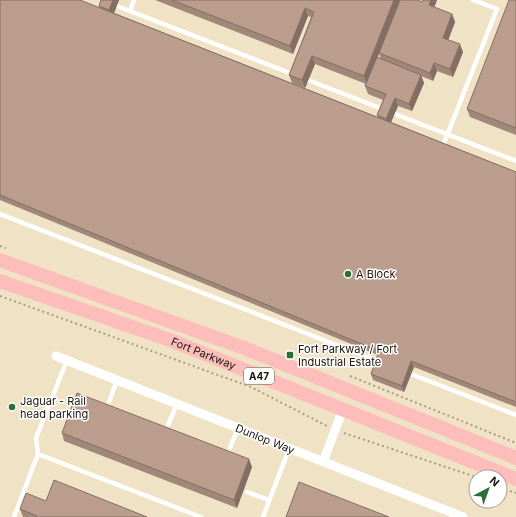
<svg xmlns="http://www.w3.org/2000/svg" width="516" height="517" font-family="Inter,sans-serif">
	<rect width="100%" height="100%" fill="#f0e2c4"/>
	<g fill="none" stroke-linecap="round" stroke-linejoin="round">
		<path stroke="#a79c84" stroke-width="2" stroke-dasharray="2 3" stroke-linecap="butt" d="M0,246L6,248
			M0,296L251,387L327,426
			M350,376L516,443
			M344,433L473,476
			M510,491L516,493"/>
		<path stroke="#fff" stroke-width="4.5" d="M117,6L295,75
			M130,11L134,0
			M308,80L385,110
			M395,114L516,161
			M442,148L497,9L473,0
			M0,214L380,362
			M411,374L516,415
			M109,402L117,380
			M168,425L177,404
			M230,448L238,428
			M38,454L36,438L67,360
			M247,492L269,500
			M14,517L38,454L201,517
			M263,517L289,449"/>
		<path stroke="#fff" stroke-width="9" d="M56,356L463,517
			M323,462L343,409"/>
		<g stroke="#fdbdbb" stroke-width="14">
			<path d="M0,260L244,348L516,458"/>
			<path id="s1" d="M0,281L170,340L516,479"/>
		</g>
	</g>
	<path fill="#a18779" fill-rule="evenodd" d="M0,0L100,8L99,6L101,0H119L114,13L378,117L377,115L383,100L368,94L365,86L366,84L315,64L305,88L292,83L289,75L311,17L308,16L293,54L155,0H400L422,2L423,0H437L434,7L452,14L455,22L448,40L463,52L453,77L437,71L433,81L421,76L424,83L412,111L398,106L391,122L516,172V407L414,367L404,392L373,380L371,374L378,355L0,200ZM379,53L381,59L378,57Z
		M516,0V135L470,117L467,109Z
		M62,433L252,467L237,508L64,441Z
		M46,501L147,517H23L20,509Z"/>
	<path fill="#836e63" d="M113,0H119L112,18L109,10Z
		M394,0H400L367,84L364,76Z
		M431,0H437L432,13L429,5Z
		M305,8L308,16L293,54L290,46Z
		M452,14L455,22L446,46L443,38Z
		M460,44L463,52L453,77L450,69Z
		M312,56L315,64L305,88L302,80Z
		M434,63L437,71L433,81L430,73Z
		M421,75L424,83L412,111L409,104Z
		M395,98L398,106L389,127L386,119Z
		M411,361L414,367L404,392L402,386Z
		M249,459L252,467L237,508L234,500Z"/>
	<path fill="#bb9d8d" stroke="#836e63" d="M0,0H80L516,172V402L411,361L402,386L371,374L379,351L0,195Z
		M101,0H113L109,10L99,6Z
		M172,0H394L364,76L312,56L302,80L289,75L314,12L305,8L290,46Z
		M400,0H418L422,2L423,0H431L429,5L452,14L443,38L460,44L450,69L434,63L430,73L379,53Z
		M509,0H516V128L467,109Z
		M377,57L421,75L409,104L395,98L386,119L377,115L386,94L365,86Z
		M77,393L249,459L234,500L62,433Z
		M54,480L147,517H36L37,516L20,509L26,493L46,501Z
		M299,482L389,517H286Z"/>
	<g fill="#2c6e38" stroke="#fff" stroke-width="1.5">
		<circle cx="348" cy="274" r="4"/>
		<rect x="286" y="351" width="8" height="8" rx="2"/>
		<circle cx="12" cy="407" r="4"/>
	</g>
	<g text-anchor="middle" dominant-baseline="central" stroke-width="3" stroke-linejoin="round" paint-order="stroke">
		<rect fill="#fff" stroke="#5f5b54" stroke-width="1" x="244" y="368" width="30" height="16" rx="3"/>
		<g font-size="10" font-weight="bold" fill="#1a150a">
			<text x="259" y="376">A47</text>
		</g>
		<g font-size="11" fill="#1a150a" stroke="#fff" text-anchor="start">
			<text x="356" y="274">A Block</text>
			<text x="298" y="349">Fort Parkway / Fort<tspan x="298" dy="13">Industrial Estate</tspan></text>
			<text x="20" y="401">Jaguar - Rail<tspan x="20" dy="13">head parking</tspan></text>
		</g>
		<g font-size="11" fill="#1a150a" stroke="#fff">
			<text stroke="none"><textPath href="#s1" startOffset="216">Fort Parkway</textPath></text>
			<text transform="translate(265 439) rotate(22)">Dunlop Way</text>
		</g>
	</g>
	<g transform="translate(488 489) rotate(41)"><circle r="19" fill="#ffffff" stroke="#a3a19d"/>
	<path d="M0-3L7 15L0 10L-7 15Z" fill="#2c6e38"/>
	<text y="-6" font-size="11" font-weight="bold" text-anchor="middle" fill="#1a150a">N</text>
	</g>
</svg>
